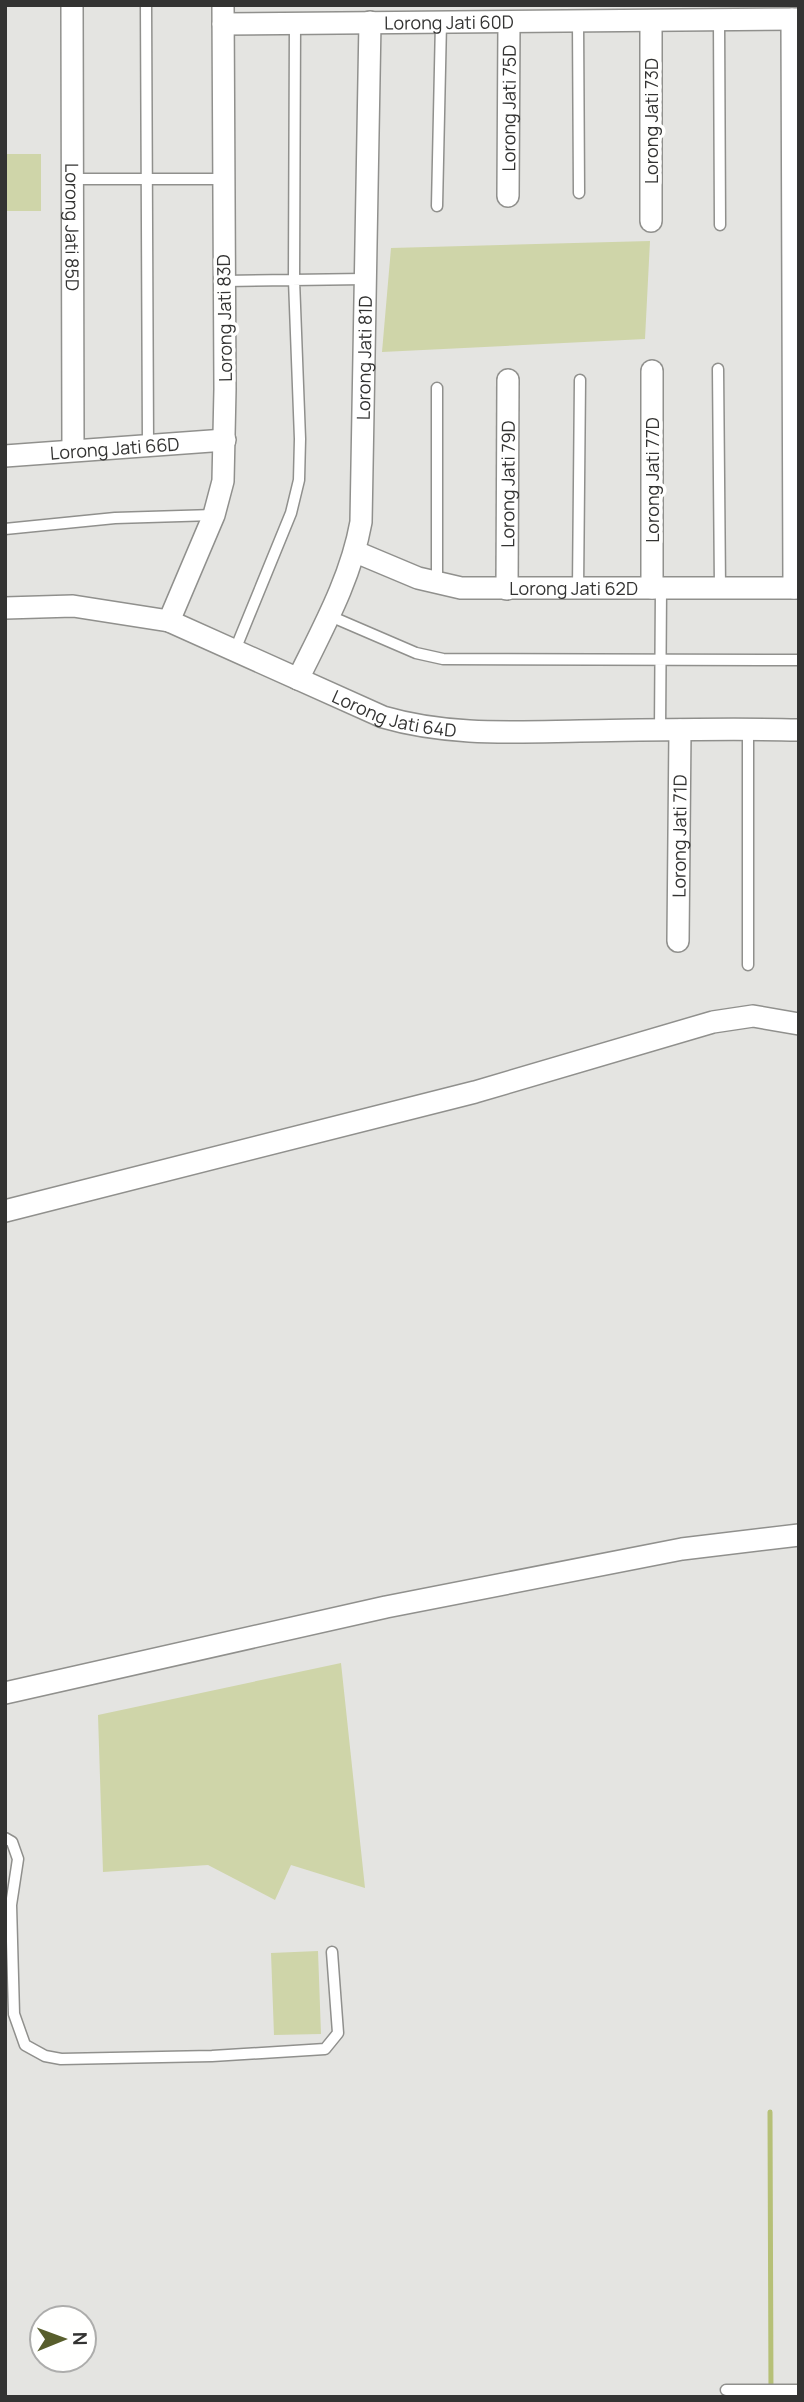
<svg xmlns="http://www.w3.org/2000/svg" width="804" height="2402" font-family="Manrope,sans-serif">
	<rect width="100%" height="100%" fill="#e4e4e1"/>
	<path fill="#cfd5a9" d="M5,154H41V211H5Z
		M650,241L645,339L382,352L391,248Z
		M341,1663L365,1888L291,1865L275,1900L208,1865L103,1872L98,1715Z
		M318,1951L321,2034L274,2035L271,1953Z"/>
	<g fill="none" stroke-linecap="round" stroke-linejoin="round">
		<path stroke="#b6c077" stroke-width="5" d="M770,2112L771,2397"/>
		<g stroke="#90908d" stroke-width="13">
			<path id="lane" d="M146,5L148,444
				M719,20L720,225
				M578,21L579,193
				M73,179H223
				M437,206L441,22
				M224,281L365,279
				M718,369L720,588
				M5,529L115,518L214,515
				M437,585V388
				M578,589L580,380
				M330,616L416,653L443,659L799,660
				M235,650L291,513L299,480L300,439L294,280L295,22
				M748,729V965
				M660,730L661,589
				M5,1838L12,1842L18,1859L11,1905L14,2014L25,2045L45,2056L61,2059L212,2056L325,2049L338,2033L332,1952
				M726,2390H799"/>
		</g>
		<g stroke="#90908d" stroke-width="24">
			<g id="street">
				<path id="s1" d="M72,5L73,450"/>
				<path d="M792,19L794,588"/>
				<path d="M651,21V221"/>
				<path id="s2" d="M223,24L799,19"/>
				<path id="s3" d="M508,196L509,22"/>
				<path d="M652,371V588"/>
				<path id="s4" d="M5,456L225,440"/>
				<path id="s5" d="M356,552L418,578L461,588H799"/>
				<path id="s6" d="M507,589L508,380"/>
				<path id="s7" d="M5,608L73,606L169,621L383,717C448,736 513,732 580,731C653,730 726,728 799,730"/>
				<path d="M169,621L214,515L223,481L225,389L223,5"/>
				<path id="s8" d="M298,679C323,628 351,578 361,522L370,22"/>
				<path id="s9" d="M678,941L680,730"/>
				<path d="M5,1211L475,1092L713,1022L753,1016L799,1024"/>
				<path d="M5,1693L386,1607L682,1549L799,1535"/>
			</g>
		</g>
		<use href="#lane" stroke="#fff" stroke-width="10"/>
		<use href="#street" stroke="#fff" stroke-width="21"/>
	</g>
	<g text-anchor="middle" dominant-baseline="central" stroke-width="7" stroke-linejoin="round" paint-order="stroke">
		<g font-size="18" fill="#333332" stroke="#fffffe">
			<text stroke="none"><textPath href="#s2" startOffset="226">Lorong Jati 60D</textPath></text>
			<text stroke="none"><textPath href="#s3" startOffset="88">Lorong Jati 75D</textPath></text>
			<text transform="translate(651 121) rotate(-90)">Lorong Jati 73D</text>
			<text stroke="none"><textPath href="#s1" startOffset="222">Lorong Jati 85D</textPath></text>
			<text transform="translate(224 318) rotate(-91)">Lorong Jati 83D</text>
			<text stroke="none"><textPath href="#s8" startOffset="334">Lorong Jati 81D</textPath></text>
			<text stroke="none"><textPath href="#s4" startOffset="110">Lorong Jati 66D</textPath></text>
			<text transform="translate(652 480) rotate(-90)">Lorong Jati 77D</text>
			<text stroke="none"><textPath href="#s6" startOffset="105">Lorong Jati 79D</textPath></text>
			<text stroke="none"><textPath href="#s5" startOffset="224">Lorong Jati 62D</textPath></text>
			<text stroke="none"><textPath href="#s7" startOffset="410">Lorong Jati 64D</textPath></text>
			<text stroke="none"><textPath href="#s9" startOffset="105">Lorong Jati 71D</textPath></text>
		</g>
	</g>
	<rect width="804" height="2402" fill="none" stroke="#333332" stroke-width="14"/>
	<g transform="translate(63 2339) rotate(89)"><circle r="33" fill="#fffffe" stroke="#adadac" stroke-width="2"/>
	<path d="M0-5L12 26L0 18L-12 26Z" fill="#585e2c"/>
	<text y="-10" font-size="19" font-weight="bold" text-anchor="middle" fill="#333332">N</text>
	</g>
</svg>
